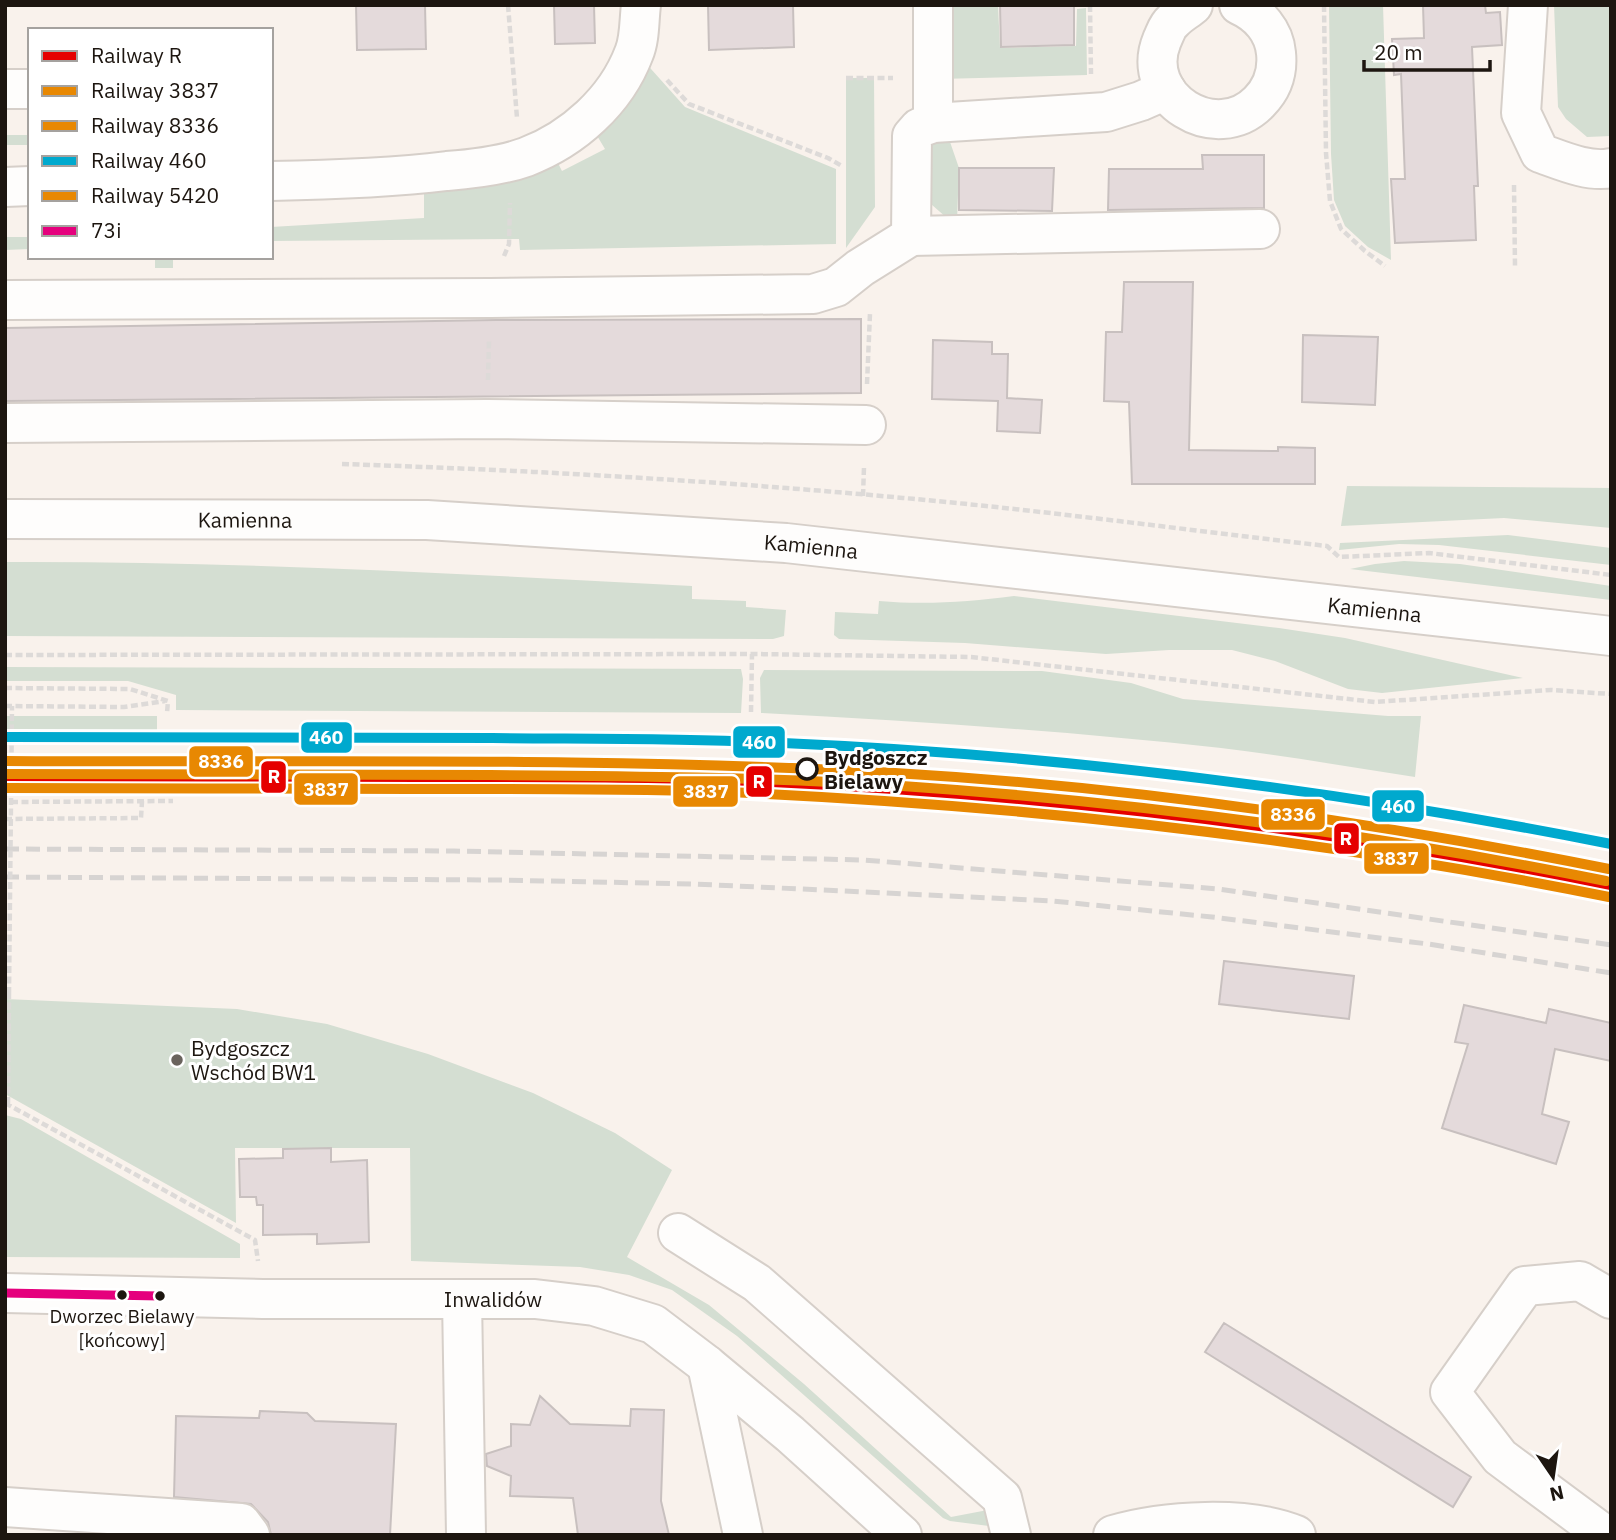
<svg xmlns="http://www.w3.org/2000/svg" width="1616" height="1540" font-family="'IBM Plex Sans',sans-serif">
	<rect width="100%" height="100%" fill="#f9f2ec"/>
	<path fill="#d4ded2" d="M939,5H998L1000,48L1076,46L1077,9L1086,8L1087,75L940,79Z
		M1329,5H1383L1391,260L1368,247L1345,226L1334,200L1331,154Z
		M1554,5H1611V136L1587,137L1566,119L1558,107Z
		M643,60L685,107L836,169V244L520,250L519,239L271,241V227L424,218V190L556,159L562,171L605,149L593,129Z
		M846,78H874L875,207L846,248Z
		M5,135H30V145H5Z
		M949,139L959,168L957,221L947,218L924,198L916,158L932,141Z
		M5,237H30V249L5,250Z
		M155,257H173V268H155Z
		M1347,486L1611,488V528L1504,518L1341,526Z
		M1508,535L1611,548V565L1439,545L1399,544L1339,550L1340,543Z
		M1404,561L1460,564L1611,586V600L1350,569L1375,564Z
		M5,562C235,561 463,574 692,586V599L746,601V607L786,610L784,636L773,639L5,636Z
		M1014,596L1279,628L1345,638L1523,678L1382,693L1348,689L1275,661L1232,650H1169L1106,654L965,643L839,639L834,635L835,612L878,614L879,601C925,605 968,602 1014,596Z
		M5,667L741,669L743,679L741,713L176,710V695L128,681H5Z
		M764,670L1042,671L1131,683L1183,699L1388,716H1421L1415,777C1350,767 1286,756 1221,748C1068,731 915,721 761,713L760,678Z
		M5,716H157V734L5,733Z
		M5,999L237,1009L327,1024L428,1054L533,1093L615,1133L672,1170L627,1257L709,1305L804,1384L951,1517L993,1509L989,1526L950,1521L943,1518L737,1336L672,1290L629,1275L580,1267L411,1261L410,1148H235L236,1223L5,1094Z
		M5,1115L21,1119L240,1244V1258L5,1257Z"/>
	<path fill="#e4dadb" stroke="#c8c0bf" stroke-width="2" d="M356,5H425L426,49L357,50Z
		M554,5H594L595,43L555,44Z
		M708,5H793L794,47L709,50Z
		M1000,5H1074V45L1001,47Z
		M1423,5H1485L1486,13L1500,12L1502,45L1472,47L1478,186H1474L1476,240L1395,243L1391,179H1405L1401,74L1394,75L1392,39L1424,38Z
		M1202,155H1264V208L1108,210L1109,169H1203Z
		M959,168H1054L1052,211L959,210Z
		M1124,282H1193L1189,450L1278,451V447L1315,448V484H1132L1129,402L1104,401L1106,332H1122Z
		M861,319V393L5,401V328L496,320Z
		M1303,335L1378,337L1375,405L1302,402Z
		M933,340L992,342V354H1008L1007,398L1042,400L1040,433L997,431L998,401L932,399Z
		M1224,961L1354,976L1349,1019L1219,1004Z
		M1464,1005L1546,1023L1549,1009L1611,1023V1061L1555,1049L1542,1114L1569,1122L1556,1164L1442,1128L1468,1044L1455,1042Z
		M331,1148V1162L367,1160L369,1242L317,1244V1234L263,1235V1205H257L256,1197H240L239,1159L283,1158V1149Z
		M1224,1323L1471,1477L1453,1507L1205,1352Z
		M540,1396L570,1424L630,1426L631,1409L664,1410L661,1501L669,1535H578L573,1498L510,1496L511,1476L487,1466L486,1454L511,1446V1424L530,1425Z
		M260,1411L307,1413L315,1421L396,1424L390,1535H271L268,1522L251,1504L174,1497L176,1416L259,1418Z"/>
	<g fill="none" stroke-linecap="round" stroke-linejoin="round">
		<g stroke="#d6cfc9" stroke-width="42">
			<g id="minor">
				<path d="M933,5V123"/>
				<path d="M1193,5C1186,11 1178,15 1172,22C1167,26 1165,34 1162,40C1138,98 1216,146 1259,102C1272,89 1278,72 1276,53C1274,31 1259,14 1239,5"/>
				<path d="M1528,5L1521,113L1540,153C1560,160 1589,173 1611,168"/>
				<path d="M5,89H30"/>
				<path d="M271,181C330,180 389,178 447,171C473,169 501,166 526,157C573,139 616,101 634,53C640,39 639,20 641,5"/>
				<path d="M5,187L30,186"/>
				<path d="M911,236L1260,229"/>
				<path d="M5,300L490,298L813,294L836,287L860,268L911,236L912,136L919,128L933,123L1106,112L1141,101L1166,90"/>
				<path d="M5,423L487,419L866,425"/>
				<path d="M678,1233L757,1283L1002,1498L1011,1535"/>
				<path id="s1" d="M5,1293L263,1299H535L594,1306L653,1324L707,1365L790,1434L902,1535"/>
				<path d="M462,1299L466,1535"/>
				<path d="M707,1365L743,1535"/>
				<path d="M5,1507L241,1523L250,1535"/>
				<path d="M1113,1535C1163,1520 1248,1515 1296,1535"/>
				<path d="M1605,1535L1500,1457L1450,1392L1525,1286L1580,1281L1611,1299"/>
			</g>
		</g>
		<g stroke="#d6cfc9" stroke-width="42">
			<g id="major">
				<path id="s2" d="M5,519L427,520L786,543L1611,636"/>
			</g>
		</g>
		<path stroke="#dddad8" stroke-width="4.5" stroke-dasharray="7 3.5" stroke-linecap="butt" d="M508,5L517,118
			M1090,5L1091,74
			M1324,5L1326,153L1330,201L1341,229L1365,251L1385,266
			M846,78H893
			M667,80L689,104L828,158L842,166
			M1514,185L1515,266
			M504,256L509,244L510,203
			M488,380L489,340
			M867,384L870,313
			M342,464C557,471 772,484 986,506C1100,518 1213,533 1327,546L1339,557L1429,553L1611,575
			M863,496L864,467
			M5,655L752,654L971,657L1375,702L1551,690L1611,694
			M5,688L130,689L168,701L167,713
			M5,706L124,707L165,701
			M751,712L752,654
			M11,802L173,801
			M5,819L141,818L142,801
			M5,1103L255,1240L258,1261
			M8,1104L9,994"/>
		<use href="#minor" stroke="#fefdfc" stroke-width="38"/>
		<use href="#major" stroke="#fefdfc" stroke-width="38"/>
		<path stroke="#d7d4d2" stroke-width="5" stroke-dasharray="14 7" stroke-linecap="butt" d="M5,849L454,851L864,860L1218,889L1611,945
			M5,877L498,880L695,884L1053,901L1212,917L1428,944L1611,973"/>
		<path stroke="#dddad8" stroke-width="4.5" stroke-dasharray="7 3.5" stroke-linecap="butt" d="M9,994L12,706"/>
		<g stroke="#fff" stroke-width="14">
			<path id="bus-1" d="M5,1293L160,1296"/>
		</g>
		<use href="#bus-1" stroke="#e5007d" stroke-width="9"/>
		<g stroke="#fff" stroke-width="16">
			<path id="rail-1" d="M5,776C143,776 281,777 419,777C521,777 624,776 727,780C1024,792 1319,826 1611,885"/>
		</g>
		<g stroke="#fff" stroke-width="16">
			<path id="rail-2" d="M5,788C140,788 275,789 410,789C515,789 620,788 726,792C1023,805 1317,838 1609,897"/>
		</g>
		<g stroke="#fff" stroke-width="16">
			<path id="rail-3" d="M5,761C302,763 599,756 895,773C1135,787 1373,822 1609,869"/>
		</g>
		<g stroke="#fff" stroke-width="16">
			<path id="rail-4" d="M5,737C167,738 329,737 492,738C589,739 686,738 783,743C1062,755 1337,790 1611,844"/>
		</g>
		<g stroke="#fff" stroke-width="16">
			<path id="rail-5" d="M5,774C167,774 329,774 490,775C628,776 765,777 902,786C1139,802 1373,834 1606,881"/>
		</g>
		<use href="#rail-1" stroke="#e50000" stroke-width="10"/>
		<use href="#rail-2" stroke="#e88802" stroke-width="10"/>
		<use href="#rail-3" stroke="#e88802" stroke-width="10"/>
		<use href="#rail-4" stroke="#00a9ce" stroke-width="10"/>
		<use href="#rail-5" stroke="#e88802" stroke-width="10"/>
	</g>
	<circle fill="#fff" stroke="#1d1610" stroke-width="3.5" cx="807" cy="769" r="10"/>
	<circle fill="#6a635d" stroke="#fff" stroke-width="2.5" cx="177" cy="1060" r="7"/>
	<g fill="#1d1610" stroke="#fff" stroke-width="2.5">
		<circle cx="122" cy="1295" r="6"/>
		<circle cx="160" cy="1296" r="6"/>
	</g>
	<g text-anchor="middle" dominant-baseline="central" stroke-width="6" stroke-linejoin="round" paint-order="stroke">
		<g font-size="19" fill="#1d1610" stroke="#fff">
			<text x="122" y="1316">Dworzec Bielawy<tspan x="122" dy="24">[końcowy]</tspan></text>
		</g>
		<g font-size="21" fill="#1d1610" stroke="#fff">
			<text stroke="none"><textPath href="#s2" startOffset="240">Kamienna</textPath></text>
			<text stroke="none"><textPath href="#s2" startOffset="807">Kamienna</textPath></text>
			<text stroke="none"><textPath href="#s2" startOffset="1374">Kamienna</textPath></text>
			<text stroke="none"><textPath href="#s1" startOffset="488">Inwalidów</textPath></text>
		</g>
		<g font-size="21" font-weight="bold" fill="#1d1610" stroke="#fff" text-anchor="start">
			<text x="824" y="757">Bydgoszcz<tspan x="824" dy="24">Bielawy</tspan></text>
		</g>
		<g font-size="21" fill="#1d1610" stroke="#fff" text-anchor="start">
			<text x="191" y="1048">Bydgoszcz<tspan x="191" dy="24">Wschód BW1</tspan></text>
		</g>
	</g>
	<g stroke="#fff" stroke-width="2.5">
		<rect x="300" y="721" width="53" height="33" rx="7" fill="#00a9ce"/>
		<rect x="732" y="725" width="54" height="34" rx="7" fill="#00a9ce"/>
		<rect x="188" y="745" width="66" height="33" rx="7" fill="#e88802"/>
		<rect x="260" y="760" width="27" height="34" rx="7" fill="#e50000"/>
		<rect x="745" y="765" width="28" height="33" rx="7" fill="#e50000"/>
		<rect x="293" y="772" width="66" height="34" rx="7" fill="#e88802"/>
		<rect x="672" y="775" width="67" height="33" rx="7" fill="#e88802"/>
		<rect x="1371" y="789" width="54" height="34" rx="7" fill="#00a9ce"/>
		<rect x="1260" y="798" width="66" height="33" rx="7" fill="#e88802"/>
		<rect x="1333" y="822" width="27" height="33" rx="7" fill="#e50000"/>
		<rect x="1363" y="842" width="67" height="33" rx="7" fill="#e88802"/>
	</g>
	<g font-size="19" text-anchor="middle" font-weight="bold" fill="#fff">
		<text x="326" y="744">460</text>
		<text x="759" y="749">460</text>
		<text x="221" y="768">8336</text>
		<text x="274" y="783">R</text>
		<text x="759" y="788">R</text>
		<text x="326" y="796">3837</text>
		<text x="706" y="798">3837</text>
		<text x="1398" y="813">460</text>
		<text x="1293" y="821">8336</text>
		<text x="1346" y="845">R</text>
		<text x="1396" y="865">3837</text>
	</g>
	<rect width="1616" height="1540" fill="none" stroke="#1d1610" stroke-width="14"/>
	<rect x="28" y="28" width="245" height="231" fill="#ffffff" stroke="#a5a29f" stroke-width="2"/>
	<rect x="42" y="51" width="35" height="10" fill="#e50000" stroke="#a5a29f" stroke-width="2"/>
	<text x="91" y="63" font-size="21" fill="#1d1610">Railway R</text>
	<rect x="42" y="86" width="35" height="10" fill="#e88802" stroke="#a5a29f" stroke-width="2"/>
	<text x="91" y="98" font-size="21" fill="#1d1610">Railway 3837</text>
	<rect x="42" y="121" width="35" height="10" fill="#e88802" stroke="#a5a29f" stroke-width="2"/>
	<text x="91" y="133" font-size="21" fill="#1d1610">Railway 8336</text>
	<rect x="42" y="156" width="35" height="10" fill="#00a9ce" stroke="#a5a29f" stroke-width="2"/>
	<text x="91" y="168" font-size="21" fill="#1d1610">Railway 460</text>
	<rect x="42" y="191" width="35" height="10" fill="#e88802" stroke="#a5a29f" stroke-width="2"/>
	<text x="91" y="203" font-size="21" fill="#1d1610">Railway 5420</text>
	<rect x="42" y="226" width="35" height="10" fill="#e5007d" stroke="#a5a29f" stroke-width="2"/>
	<text x="91" y="238" font-size="21" fill="#1d1610">73i</text>
	<g transform="translate(1553 1477) rotate(167)" stroke="#ffffff" stroke-width="5" paint-order="stroke">
	<path d="M0-5L12 26L0 18L-12 26Z" fill="#1d1610"/>
	<text y="-10" font-size="19" font-weight="bold" text-anchor="middle" fill="#1d1610">N</text>
	</g>
	<path d="M1364 60v10h126v-10" fill="none" stroke="#1d1610" stroke-width="3.5"/>
	<text x="1374" y="60" font-size="21" fill="#1d1610" stroke="#ffffff" stroke-width="5" paint-order="stroke">20 m</text>
</svg>
